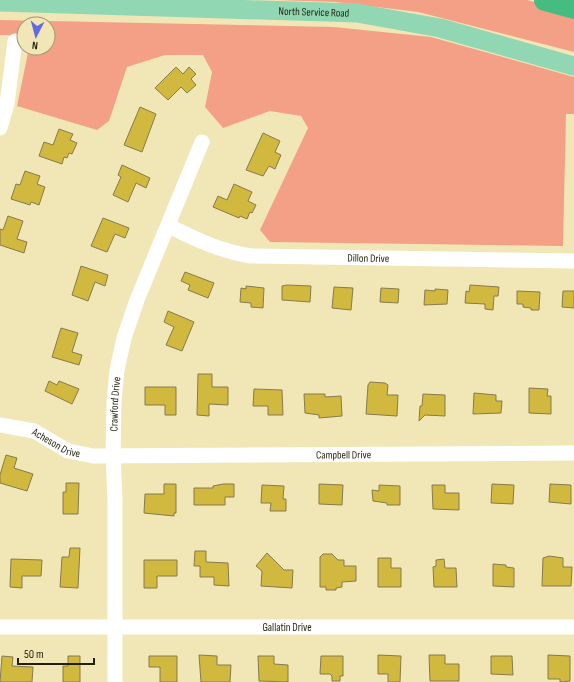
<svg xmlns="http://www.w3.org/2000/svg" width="574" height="682" font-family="'Sofia Sans Condensed',sans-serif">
	<rect width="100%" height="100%" fill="#f1e7b6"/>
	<path fill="#f4a086" d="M276,0H527L574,12V52L418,12L336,2Z
		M0,20L334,27L431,37L574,77V114H566L563,246L270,242L260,230L308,128L301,116L270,111L223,128L205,107L212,72L203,55H165L127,67L109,121L97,130L17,106L29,48H48V24H24V40L8,35H0Z"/>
	<path fill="#d1b83e" stroke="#857b4e" d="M176,67L183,74L189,67L196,74L191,79L196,85L187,93L181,87L168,100L155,88Z
		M140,107L156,114L142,152L124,145Z
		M59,129L73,134L70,140L77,143L72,154L69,153L67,158L64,157L62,164L39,156L44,142L53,145Z
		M263,133L280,141L275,152L281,155L275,169L269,166L263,176L246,170Z
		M122,165L150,178L146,188L136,183L128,202L113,195L121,177L118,175Z
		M25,171L40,176L37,184L45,187L39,205L31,202L30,205L11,199L16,184L20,185Z
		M234,184L252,192L248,201L256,205L252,213L250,212L247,219L240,216L239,218L213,207L218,196L227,200Z
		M8,216L23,221L17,239L27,242L24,253L0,245V229L3,230Z
		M103,218L129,228L125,238L115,234L107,252L91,246Z
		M81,266L108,275L105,286L95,282L88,301L72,295Z
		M185,272L214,283L208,298L188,290L190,285L181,281Z
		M287,285L311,286L310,302L282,300V286Z
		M470,285L499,287L498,296H494L493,310L485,309V304L465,303L466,291L469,292Z
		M246,286L264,288L263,308L251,307V303L240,302L241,288L246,289Z
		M334,287L353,288L351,310L332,308Z
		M381,288L399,289L398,303L380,302Z
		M435,289L448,290L447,304L424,305L425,290L435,291Z
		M517,291L540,292L539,310H531V308L523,307V304H517Z
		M563,291H574V308L562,307Z
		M168,311L194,322L182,351L166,345L174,327L164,322Z
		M61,328L78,333L72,352L82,355L79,365L52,357Z
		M198,374H212V387H228V405L209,404V416L197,415Z
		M49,381L57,385L59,381L79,389L72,404L45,391Z
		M370,382L385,383L388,385L387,395H398L397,416L366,414L368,385Z
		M145,387H176V415H165V405H145Z
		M529,388L548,389L547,396H551V414L529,413Z
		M254,389L282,390L283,415H268V406H253Z
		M474,393L496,395V401H502L501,413L473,414Z
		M304,394H325V397L341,396L342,416L319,418V415L305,413Z
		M423,394L445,395V416L425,415L419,421L420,406H422Z
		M6,455L17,458L14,468L33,474L27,491L0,483V475Z
		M66,483H79L78,514H63V492H66Z
		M164,484H176V513H174V516L144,513L145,494H164Z
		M223,484H234V497H225V505H194V488H213V486Z
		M319,484L343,485L342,505L319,504Z
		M492,484L514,485L513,504L491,503Z
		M550,484L571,485V504L549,502Z
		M262,485L284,486L283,499H286V511H270L271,503H261Z
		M379,485L400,486V505H387V503L373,501L372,490L379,491Z
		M432,485H445V493H459V510L433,509Z
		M70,548H80L78,588L60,587L62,557H69Z
		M195,551H206V562L228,563L229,586L214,585V577H200V566H194Z
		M267,553L284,570H293L292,588L261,586L262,571L256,566Z
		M323,554H332L338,560H344V566H356V581L342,582V587L336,588V590H326V587H320V557Z
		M549,556L563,558V567H572L571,586H542L543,558Z
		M378,558H391V568H401V587H378Z
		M11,559L42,560L41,576H22V588L10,587Z
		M444,559L445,568H456L457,587H434L433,567L436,566V560Z
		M144,560H177V576H157V588H144Z
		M493,564L506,565V567L514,568V587L493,586Z
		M199,655L217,656V665H231L230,682H201Z
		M378,655L401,656L400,682H388V674H378Z
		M429,655H445V664H459V681H430Z
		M548,655L570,656V681L560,682V679H548Z
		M2,656L13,657L12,666L33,667L32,682H0Z
		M68,656H80V682H63V666H68Z
		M149,656H177V682H160V667H149Z
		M258,656H274V664L288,665V682L259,681Z
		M321,656H343V676H340V681H332V676L330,674H320Z
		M491,656H512L513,675L491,674Z"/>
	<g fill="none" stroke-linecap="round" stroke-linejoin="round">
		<g stroke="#fff" stroke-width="15">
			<path d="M0,128L7,104L15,41"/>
			<path id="s1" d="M169,226C197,240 220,251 251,256L574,261"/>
			<path id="s2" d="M0,425L34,431L68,451L93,456L574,453"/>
			<path id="s3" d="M0,627H574"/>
			<path id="s4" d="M115,682V500L113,455L114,402L117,370L124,338L137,300L202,142"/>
		</g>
		<path stroke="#91d7b3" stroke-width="19" id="s5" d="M0,2L357,13L440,28L574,66"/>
		<path stroke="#47bc80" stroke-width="22" d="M545,0L574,8"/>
	</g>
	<g text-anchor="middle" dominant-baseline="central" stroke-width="3.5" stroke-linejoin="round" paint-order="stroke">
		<g font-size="11" fill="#231f0c" stroke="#f1e7b6">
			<text stroke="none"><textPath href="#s5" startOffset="314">North Service Road</textPath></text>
			<text stroke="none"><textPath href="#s1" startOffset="205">Dillon Drive</textPath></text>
			<text stroke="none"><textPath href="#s4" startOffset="278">Crawford Drive</textPath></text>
			<text stroke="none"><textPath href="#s2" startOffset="60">Acheson Drive</textPath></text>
			<text stroke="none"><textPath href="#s2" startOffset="350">Campbell Drive</textPath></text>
			<text stroke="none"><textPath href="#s3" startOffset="287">Gallatin Drive</textPath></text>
		</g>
	</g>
	<g transform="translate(36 36) rotate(186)"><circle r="19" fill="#f1e7b6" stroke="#9f9772"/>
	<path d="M0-3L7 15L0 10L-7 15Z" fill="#6469e2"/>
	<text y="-6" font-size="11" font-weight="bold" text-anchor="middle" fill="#231f0c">N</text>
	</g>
	<path d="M18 658v6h76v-6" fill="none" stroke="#231f0c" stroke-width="2"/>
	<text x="24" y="658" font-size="12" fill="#231f0c" stroke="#f1e7b6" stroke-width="3" paint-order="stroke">50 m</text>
</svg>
